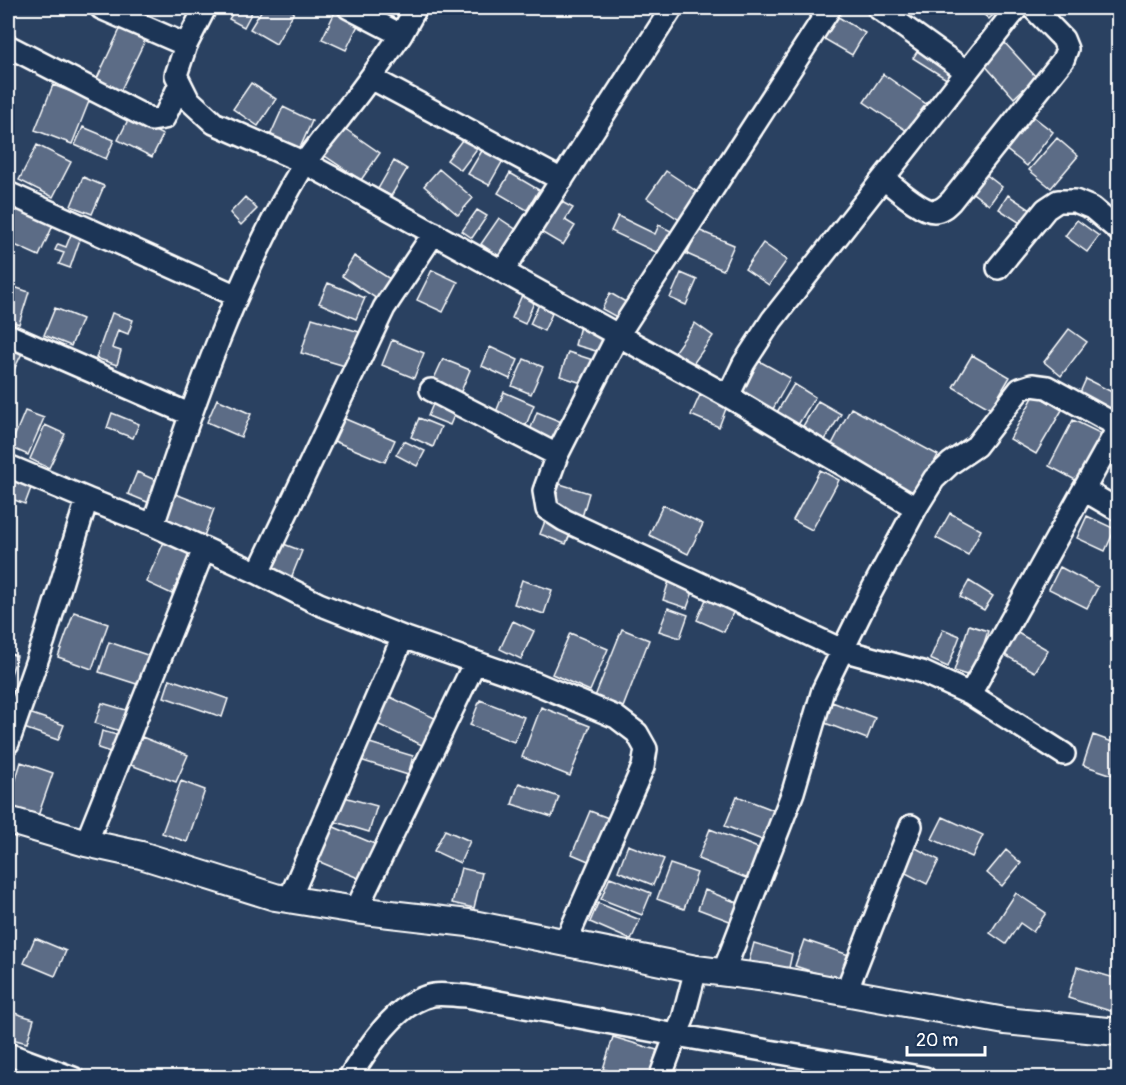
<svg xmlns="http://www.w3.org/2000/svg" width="1126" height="1085" font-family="Pangolin,sans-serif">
	<rect width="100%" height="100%" fill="#2a4161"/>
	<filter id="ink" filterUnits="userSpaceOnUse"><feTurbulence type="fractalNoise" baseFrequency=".0167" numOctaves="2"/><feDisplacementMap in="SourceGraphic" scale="12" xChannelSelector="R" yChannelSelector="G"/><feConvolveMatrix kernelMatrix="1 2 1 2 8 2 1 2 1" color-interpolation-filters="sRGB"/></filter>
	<g filter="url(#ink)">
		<path fill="#5b6c86" stroke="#fff" stroke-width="1.5" d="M236,8H254L244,27L229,19Z
			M263,8H286L294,12L276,44L250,29Z
			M337,8H341L362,17L346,50L322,39Z
			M976,8H1000L989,19Z
			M835,15L865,33L852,55L821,37Z
			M123,23L148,34L118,96L94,85Z
			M1004,42L1036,77L1014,98L982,62Z
			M920,47L955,69L948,80L913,58Z
			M883,74L929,106L910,133L864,102Z
			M251,83L276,99L258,126L233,109Z
			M53,85L90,99L72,144L35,130Z
			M283,107L312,121L299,150L270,136Z
			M1030,114L1053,132L1027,166L1004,148Z
			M129,118L163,135L152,157L118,140Z
			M341,126L380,153L361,180L322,154Z
			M83,127L114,140L106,159L75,145Z
			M465,136L479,146L461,170L447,160Z
			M1057,138L1078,156L1051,188L1029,170Z
			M486,144L506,155L489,185L468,174Z
			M37,145L71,162L53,197L19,180Z
			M394,161L407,169L391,196L378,189Z
			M439,169L473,198L458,215L424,186Z
			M666,171L699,193L681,221L647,198Z
			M510,173L539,190L527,210L498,193Z
			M984,173L1002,187L989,205L970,191Z
			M83,177L104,186L92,214L71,206Z
			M1008,195L1037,214L1028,228L999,209Z
			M245,197L257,209L241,225L230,213Z
			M560,201L573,208L565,220L575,226L563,245L541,232Z
			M18,204L55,221L39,256L8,242V227Z
			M477,210L487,216L472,238L462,231Z
			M618,216L655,234L659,225L673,232L662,255L611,231Z
			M499,218L520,232L503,259L481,244Z
			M1077,220L1099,236L1087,252L1065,236Z
			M74,227L83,231L70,268L59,264L64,253L55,250L58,244L66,247Z
			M698,230L734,245L723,270L687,254Z
			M763,243L787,260L769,285L745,269Z
			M354,256L390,279L377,299L342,276Z
			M432,270L458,282L443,312L417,300Z
			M681,273L697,280L686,305L670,298Z
			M328,283L365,298L356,319L319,303Z
			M8,285L29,292L19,324L8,320Z
			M610,293L631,305L622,320L602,309Z
			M522,295L535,300L525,324L512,318Z
			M541,300L555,307L544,331L530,324Z
			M55,308L82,319L71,346L44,335Z
			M112,313L133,320L128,334L118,330L112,348L121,351L117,365L96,358Z
			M312,318L363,333L352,368L301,353Z
			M695,323L713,336L693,364L675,351Z
			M580,326L608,334L603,353L575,345Z
			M1069,329L1087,342L1061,376L1044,362Z
			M8,339L25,347L8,382Z
			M392,340L424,353L414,378L382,365Z
			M490,347L518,360L510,379L482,366Z
			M568,352L593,360L585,384L560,376Z
			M972,355L1010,377L991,409L953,387Z
			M443,359L470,370L459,396L431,385Z
			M524,359L543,367L531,394L512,386Z
			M759,361L790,378L773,409L742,392Z
			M1086,379L1118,395V418L1078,397Z
			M794,384L815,397L798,425L777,412Z
			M504,392L534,405L526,425L496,412Z
			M1035,394L1062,410L1036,454L1010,439Z
			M700,395L727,406L719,427L691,415Z
			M436,397L458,406L450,425L428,416Z
			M217,399L251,414L241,437L207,422Z
			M818,401L841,414L825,440L803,426Z
			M851,408L938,455L916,495L830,448Z
			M25,411L44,418L28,455L10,447Z
			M537,412L564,423L556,444L529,433Z
			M112,413L139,424L133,438L107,428Z
			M343,418L395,440L385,462L334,441Z
			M419,418L441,427L433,447L411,437Z
			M1073,420L1104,435L1079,482L1049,466Z
			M45,425L65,434L49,468L30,459Z
			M404,441L425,451L417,466L396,455Z
			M8,470L34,480L25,504L12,499L8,512Z
			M820,470L839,480L812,530L793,520Z
			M137,472L162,483L152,504L128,494Z
			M560,484L589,493L582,517L552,508Z
			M173,493L214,509L204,536L162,520Z
			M663,505L703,524L688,554L649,535Z
			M950,513L981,530L968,555L936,538Z
			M547,516L573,527L566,544L540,534Z
			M1087,516L1115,529L1105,551L1077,538Z
			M164,542L190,554L172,594L146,582Z
			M281,543L302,551L289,583L268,575Z
			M1060,567L1098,587L1087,608L1049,589Z
			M522,580L552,590L544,614L514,604Z
			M669,581L694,589L687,608L663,600Z
			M969,581L993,596L984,610L960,597Z
			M710,590L738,602L724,632L697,620Z
			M668,608L688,615L680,638L659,631Z
			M74,612L108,624L92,669L58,657Z
			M513,621L534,631L521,659L500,649Z
			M969,625L988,631L973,677L954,671Z
			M622,629L649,640L622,710L594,699Z
			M943,629L960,636L948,667L930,659Z
			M1016,632L1048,650L1035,672L1003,654Z
			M570,633L608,649L590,691L552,674Z
			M109,642L153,657L143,686L99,672Z
			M8,653L17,656L9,680L8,679Z
			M170,679L228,699L222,717L164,697Z
			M388,696L439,720L426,747L375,723Z
			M480,700L524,717L514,742L470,725Z
			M832,702L875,718L867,739L825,723Z
			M102,703L133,712L126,733L95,723Z
			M541,707L590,726L570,776L522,757Z
			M29,713L64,725L58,740L24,728Z
			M102,731L121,736L116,754L98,748Z
			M1093,735L1118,744V759L1113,775L1083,765Z
			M142,737L188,755L176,782L131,765Z
			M363,741L413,756L408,775L357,759Z
			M21,762L53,773L38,816L8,806Z
			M181,781L205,790L187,842L162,833Z
			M519,783L559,797L552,817L512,804Z
			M337,795L377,806L369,832L329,820Z
			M737,796L776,811L765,841L725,826Z
			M590,811L611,819L593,863L572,854Z
			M943,817L983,835L972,857L932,839Z
			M322,822L377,845L363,880L308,857Z
			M710,829L763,850L751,880L698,859Z
			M445,830L470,841L460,863L434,851Z
			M908,844L939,860L927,884L896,868Z
			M628,845L664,859L653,885L618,871Z
			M1006,850L1021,863L1002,886L987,873Z
			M670,864L697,873L684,909L657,899Z
			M461,868L482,873L474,908L452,903Z
			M610,877L651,893L642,915L601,899Z
			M705,890L743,905L735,923L698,909Z
			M1016,893L1046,913L1033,932L1020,923L1006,944L990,933Z
			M598,903L640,920L631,940L590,922Z
			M35,938L66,951L55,976L24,963Z
			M804,940L852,956L844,982L795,966Z
			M754,943L792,954L788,972L749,961Z
			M1077,967L1118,979L1117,1013L1068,998Z
			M8,1011L34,1019L27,1043L8,1038Z
			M613,1037L657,1050L648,1078H631L603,1069Z
			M803,1067L837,1078H799Z"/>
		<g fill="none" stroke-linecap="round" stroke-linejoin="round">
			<g stroke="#fff" stroke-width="26">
				<path id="minor" d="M101,8L186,45L205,8
					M830,8L618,335L557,455L544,491L547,509L564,520L842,650L922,672L970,694L1064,754
					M878,8L967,72
					M401,35L416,8
					M186,45L176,75L188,99L214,123L305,163L346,185L728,396L744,363L772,320L1017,8
					M8,46L152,120L164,118L180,84
					M371,78L562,180
					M884,179C895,187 920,211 934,211C941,211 946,206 951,201L1063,60L1067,49L1063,39L1033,8
					M8,193L237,296
					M998,268L1046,209L1058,201H1075L1092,208L1118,230
					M503,271L672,8
					M8,335L189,414
					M431,390L557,455
					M8,466L87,499L44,640L8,743
					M1084,490L1118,510
					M87,499L153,525C194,401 236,278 303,166C314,148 329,132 342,115C363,89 382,62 401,35L349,8
					M916,508L934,479L951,463L976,446L1020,389L1032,385L1047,387L1118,426
					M153,525L258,573L319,604L403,637L535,683L616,717L637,733L646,749L643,767L566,941
					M258,573L384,308L434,233
					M970,694L1118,428
					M86,843L204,549
					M289,900L403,637
					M356,910L475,662
					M723,973L793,792L823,690L871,592L916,508L728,396
					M846,992L911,826
					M8,1054L73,1078
					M349,1078C367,1049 397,1001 433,995C443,993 455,996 466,996L676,1035L683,1019L696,969
					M660,1078L676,1035L925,1078"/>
			</g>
			<g stroke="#fff" stroke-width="30">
				<path id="tertiary" d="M8,820L86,843L141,855L275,897L356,910L468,923L696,969L767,978L1005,1021L1118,1032"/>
			</g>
			<use href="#minor" stroke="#1d3557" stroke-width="21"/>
			<use href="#tertiary" stroke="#1d3557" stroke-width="26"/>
		</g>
	</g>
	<rect width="1126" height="1085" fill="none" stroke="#1d3557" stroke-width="30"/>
	<rect x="15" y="15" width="1096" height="1055" fill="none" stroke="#fff" stroke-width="2" filter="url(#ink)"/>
	<path d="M907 1046v9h78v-9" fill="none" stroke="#ffffff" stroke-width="3"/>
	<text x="916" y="1046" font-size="18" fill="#ffffff" stroke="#1d3557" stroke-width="4.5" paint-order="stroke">20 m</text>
</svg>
